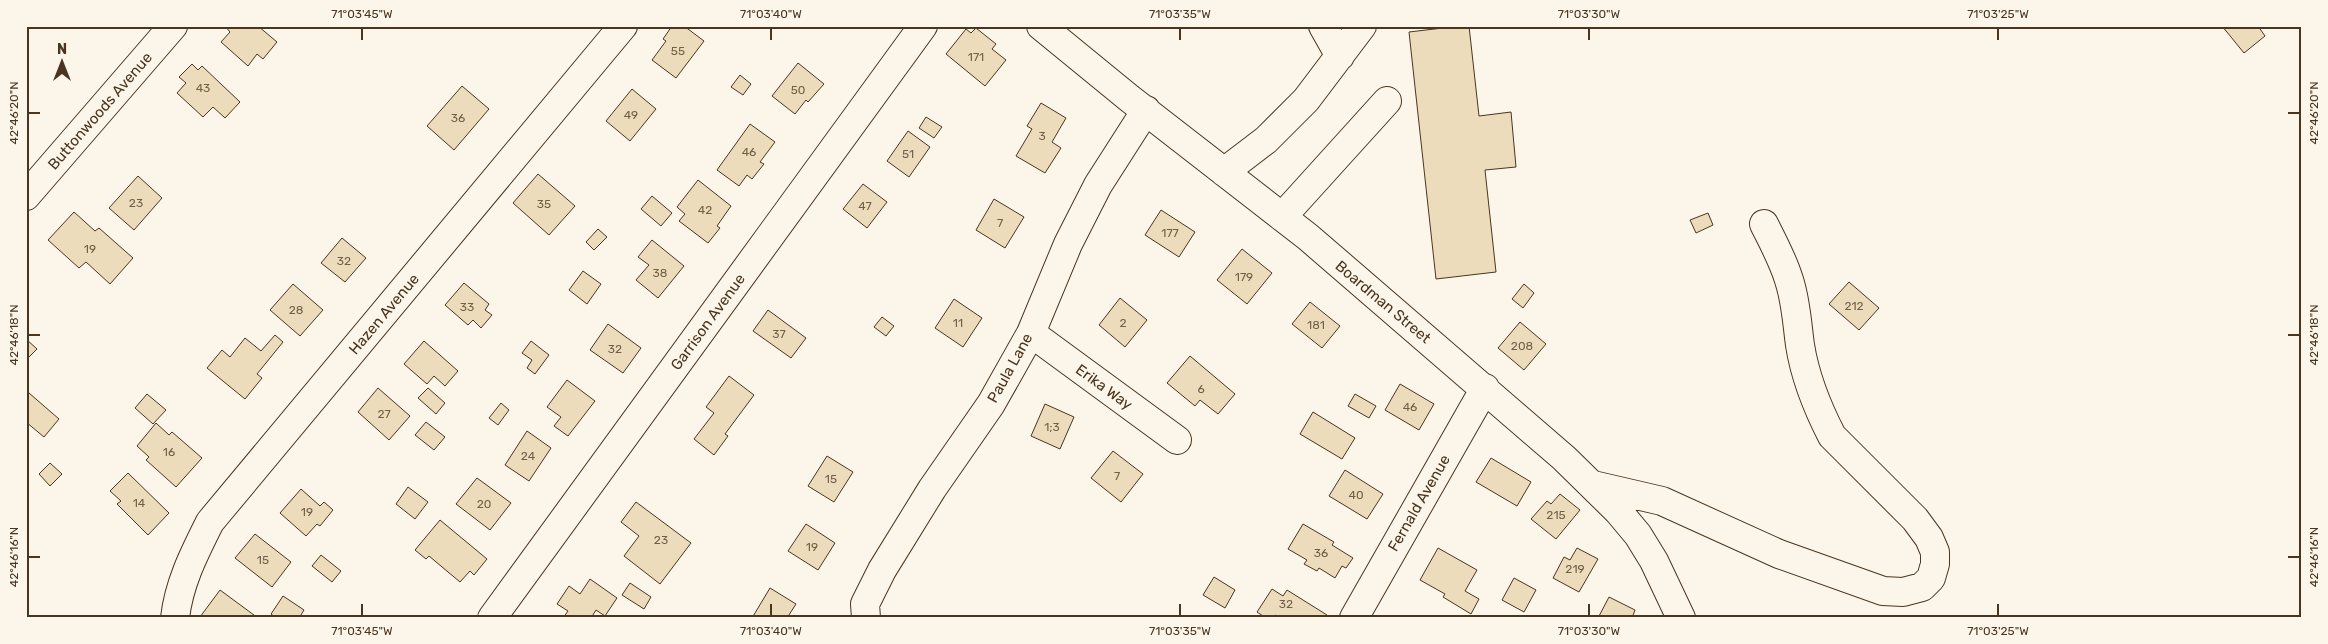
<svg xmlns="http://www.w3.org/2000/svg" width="2328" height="644" font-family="Rubik,sans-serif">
	<rect width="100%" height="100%" fill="#fbf6e9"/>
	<path fill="#ecdcbc" stroke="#4a3520" d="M225,26H258L277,42L263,59L257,54L248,66L221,42L230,32Z
		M672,26H684L704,41L676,78L652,60L666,41L663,39Z
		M1460,26H1469L1479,116L1511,112L1516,167L1485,170L1496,272L1436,279L1409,32Z
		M2222,26H2258L2265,36L2244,53Z
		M976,28L996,44L992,49L1006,60L985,86L946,54L966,29L971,33Z
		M798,63L824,84L808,102L806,100L795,114L772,96Z
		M192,64L198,70L202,66L240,102L225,118L213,107L203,117L177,93L186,83L179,77Z
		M740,75L751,84L743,95L731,87Z
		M462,86L489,109L454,150L427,126Z
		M632,89L656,109L630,141L606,121Z
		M1041,103L1066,118L1052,142L1061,148L1045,173L1016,156L1032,129L1027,126Z
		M926,117L942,127L934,138L919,128Z
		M750,124L775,142L760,162L764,164L752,179L747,175L739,186L717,170Z
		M908,131L930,147L909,177L887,161Z
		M538,174L575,206L549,235L513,203Z
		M138,176L162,198L134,230L109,208Z
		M698,180L731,206L717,226L720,228L708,243L679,221L685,214L677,207Z
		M863,184L887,202L867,228L843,209Z
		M652,196L672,213L661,226L641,209Z
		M994,199L1024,217L1005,248L976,230Z
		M1161,210L1195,232L1179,257L1145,235Z
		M74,212L95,231L99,228L133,258L110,284L86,262L79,268L48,240Z
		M1708,213L1713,225L1696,233L1690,220Z
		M598,229L607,237L594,250L586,242Z
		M342,238L366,258L345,282L321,263Z
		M652,240L684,266L658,298L636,280L649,265L638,257Z
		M1242,249L1272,273L1247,304L1217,280Z
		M583,271L601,284L587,304L569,290Z
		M1849,282L1879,308L1859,330L1829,304Z
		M464,283L489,304L485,310L492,315L481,328L473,320L468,325L445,305Z
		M293,284L323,310L300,336L270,310Z
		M1524,284L1534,293L1523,308L1512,299Z
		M1120,298L1147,320L1125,347L1099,325Z
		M954,299L982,318L963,347L935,328Z
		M1310,302L1340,326L1322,348L1292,324Z
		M768,310L806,338L791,358L753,331Z
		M882,317L894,326L886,336L874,327Z
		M1520,322L1546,344L1524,370L1498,348Z
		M608,324L641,348L623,373L590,350Z
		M275,335L283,342L257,374L262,378L245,399L207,368L222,350L230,357L245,338L261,351Z
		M26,339L37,349L26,360Z
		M424,341L458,371L445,386L434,376L427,384L404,364Z
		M531,341L549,355L535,374L527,368L532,360L522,353Z
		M1190,356L1235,394L1218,414L1200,400L1195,406L1167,383Z
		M729,376L754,395L725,434L728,436L714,455L694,439L714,413L706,407Z
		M567,380L595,401L568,436L554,426L561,417L547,407Z
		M1400,384L1434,404L1419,430L1385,410Z
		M378,388L410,416L389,440L358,412Z
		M428,388L445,403L436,414L418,398Z
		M29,393L59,419L44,437L26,422V396Z
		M147,394L166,410L153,424L135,408Z
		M1355,394L1376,406L1369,418L1348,406Z
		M501,403L509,410L498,425L489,418Z
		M1045,404L1074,417L1060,449L1031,436Z
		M1313,412L1355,438L1342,459L1300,434Z
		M426,422L445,437L434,450L415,435Z
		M156,423L169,435L172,432L202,458L176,487L146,460L149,457L137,446Z
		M527,431L551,448L529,481L505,465Z
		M1113,451L1143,474L1121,502L1091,478Z
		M827,456L853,472L834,502L808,486Z
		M1491,458L1531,482L1517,506L1476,482Z
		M50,463L62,474L50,486L39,474Z
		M1345,470L1383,494L1367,519L1329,496Z
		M128,473L169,513L148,535L117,504L121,501L110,491Z
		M477,478L511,503L490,530L456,504Z
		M408,487L428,502L415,519L396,504Z
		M301,489L320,506L324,502L333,510L320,526L317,524L306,536L280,513Z
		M1560,494L1580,510L1556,539L1531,519L1547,501L1551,504Z
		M636,502L691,543L660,584L624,556L639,536L621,522Z
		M440,520L487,559L474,575L470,571L460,582L429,556L426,559L415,550Z
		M806,524L835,543L818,570L788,551Z
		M1303,524L1334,542L1332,545L1353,558L1346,568L1342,566L1335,578L1319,568L1317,571L1304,564L1307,560L1288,549Z
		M255,534L291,562L272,587L235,558Z
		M1438,548L1477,570L1465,591L1479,599L1471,614L1443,597L1445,594L1420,580Z
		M1577,548L1598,559L1579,592L1553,578L1564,557L1570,560Z
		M321,555L341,571L332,582L312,566Z
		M1214,577L1235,590L1225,608L1203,595Z
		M1514,578L1536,590L1524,612L1502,600Z
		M590,579L617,598L605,616L596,610L591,618H563L568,611L557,604L569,586L580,594Z
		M630,583L651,597L644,609L622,595Z
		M770,588L796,604L787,618H752Z
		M1272,589L1283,596L1287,590L1327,615L1325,618H1280L1275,615L1274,618H1266L1257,612Z
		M220,590L258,618L200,617Z
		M283,596L304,610L299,618H276L271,614Z
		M1609,597L1635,610L1632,618H1598Z"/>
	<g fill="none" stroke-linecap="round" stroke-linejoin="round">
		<g stroke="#4a3520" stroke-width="30">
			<path id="minor" d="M1041,26L1129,98L1308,237L1564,458L1618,511L1638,535L1654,561L1681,618
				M1323,26L1340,56
				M1224,172L1266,140L1306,100L1362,26
				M26,196L173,26
				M1282,217L1387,101
				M1031,333L1177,440
				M1593,485L1662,501L1779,554L1883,591L1903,592L1922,587L1931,578L1935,564V552L1929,538L1915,519L1832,436C1817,407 1805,377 1800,345C1797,323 1796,301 1789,280C1783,260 1773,242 1764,224
				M175,618C179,583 194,554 210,522L623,26
				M492,618L923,26
				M866,618L865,604L882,570L932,489L991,404L1031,333L1068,244L1098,185L1146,110
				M1354,618L1485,388"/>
		</g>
		<use href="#minor" stroke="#fbf6e9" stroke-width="28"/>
	</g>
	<path fill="none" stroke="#4a3520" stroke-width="2" d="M362,28V40M771,28V40M1180,28V40M1589,28V40M1998,28V40M28,113H40M2288,113H2300M28,335H40M2288,335H2300M28,557H40M2288,557H2300M362,604V616M771,604V616M1180,604V616M1589,604V616M1998,604V616"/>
	<g text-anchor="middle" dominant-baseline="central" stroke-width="4" stroke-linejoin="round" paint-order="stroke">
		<g font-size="12" fill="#725f47">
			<text x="678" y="51">55</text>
			<text x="976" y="57">171</text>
			<text x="203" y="88">43</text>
			<text x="798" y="90">50</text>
			<text x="631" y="115">49</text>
			<text x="458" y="118">36</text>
			<text x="1042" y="136">3</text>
			<text x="749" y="152">46</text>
			<text x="908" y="154">51</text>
			<text x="136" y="203">23</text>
			<text x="544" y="204">35</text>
			<text x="865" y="206">47</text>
			<text x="705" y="210">42</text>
			<text x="1000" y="223">7</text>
			<text x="1170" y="233">177</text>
			<text x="90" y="249">19</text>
			<text x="344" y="261">32</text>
			<text x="660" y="273">38</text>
			<text x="1244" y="277">179</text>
			<text x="1854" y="306">212</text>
			<text x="467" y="307">33</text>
			<text x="296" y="310">28</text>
			<text x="958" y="323">11</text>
			<text x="1123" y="323">2</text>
			<text x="1316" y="325">181</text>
			<text x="779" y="334">37</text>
			<text x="1522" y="346">208</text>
			<text x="615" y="349">32</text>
			<text x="1201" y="389">6</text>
			<text x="1410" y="407">46</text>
			<text x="384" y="414">27</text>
			<text x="1052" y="427">1;3</text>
			<text x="169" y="452">16</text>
			<text x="528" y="456">24</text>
			<text x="1117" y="476">7</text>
			<text x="831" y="479">15</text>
			<text x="1356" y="495">40</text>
			<text x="139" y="503">14</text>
			<text x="484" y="504">20</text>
			<text x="307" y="512">19</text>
			<text x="1556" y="515">215</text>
			<text x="661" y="540">23</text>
			<text x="812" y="547">19</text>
			<text x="1321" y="553">36</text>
			<text x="263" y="560">15</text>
			<text x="1575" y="569">219</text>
			<text x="1286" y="604">32</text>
		</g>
		<g font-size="15" fill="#4a3520" stroke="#fbf6e9">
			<text transform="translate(100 111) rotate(-49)">Buttonwoods Avenue</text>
			<text transform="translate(1383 302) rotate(40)">Boardman Street</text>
			<text transform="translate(384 314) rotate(-50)">Hazen Avenue</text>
			<text transform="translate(708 322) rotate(-54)">Garrison Avenue</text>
			<text transform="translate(1010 368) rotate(-61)">Paula Lane</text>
			<text transform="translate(1104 387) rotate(36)">Erika Way</text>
			<text transform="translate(1419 503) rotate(-60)">Fernald Avenue</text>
		</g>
	</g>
	<rect width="2328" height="644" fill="none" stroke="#fbf6e9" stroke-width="55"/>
	<g transform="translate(62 62)" stroke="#fbf6e9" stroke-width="4" paint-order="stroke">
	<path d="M0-4L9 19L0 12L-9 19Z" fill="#4a3520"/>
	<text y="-8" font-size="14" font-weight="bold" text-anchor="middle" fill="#4a3520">N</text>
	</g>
	<rect x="28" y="28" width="2272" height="588" fill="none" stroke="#4a3520" stroke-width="2"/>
	<g font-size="12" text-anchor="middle" fill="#4a3520">
		<text x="362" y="18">71°03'45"W</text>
		<text x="771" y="18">71°03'40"W</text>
		<text x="1180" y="18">71°03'35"W</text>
		<text x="1589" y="18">71°03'30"W</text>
		<text x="1998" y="18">71°03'25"W</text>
		<text transform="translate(14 113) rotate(-90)" y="4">42°46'20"N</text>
		<text transform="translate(2314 113) rotate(-90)" y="4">42°46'20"N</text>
		<text transform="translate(14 335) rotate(-90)" y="4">42°46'18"N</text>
		<text transform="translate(2314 335) rotate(-90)" y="4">42°46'18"N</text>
		<text transform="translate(14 557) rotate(-90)" y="4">42°46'16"N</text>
		<text transform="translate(2314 557) rotate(-90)" y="4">42°46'16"N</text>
		<text x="362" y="635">71°03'45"W</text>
		<text x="771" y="635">71°03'40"W</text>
		<text x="1180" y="635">71°03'35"W</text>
		<text x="1589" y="635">71°03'30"W</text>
		<text x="1998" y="635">71°03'25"W</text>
	</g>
</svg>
